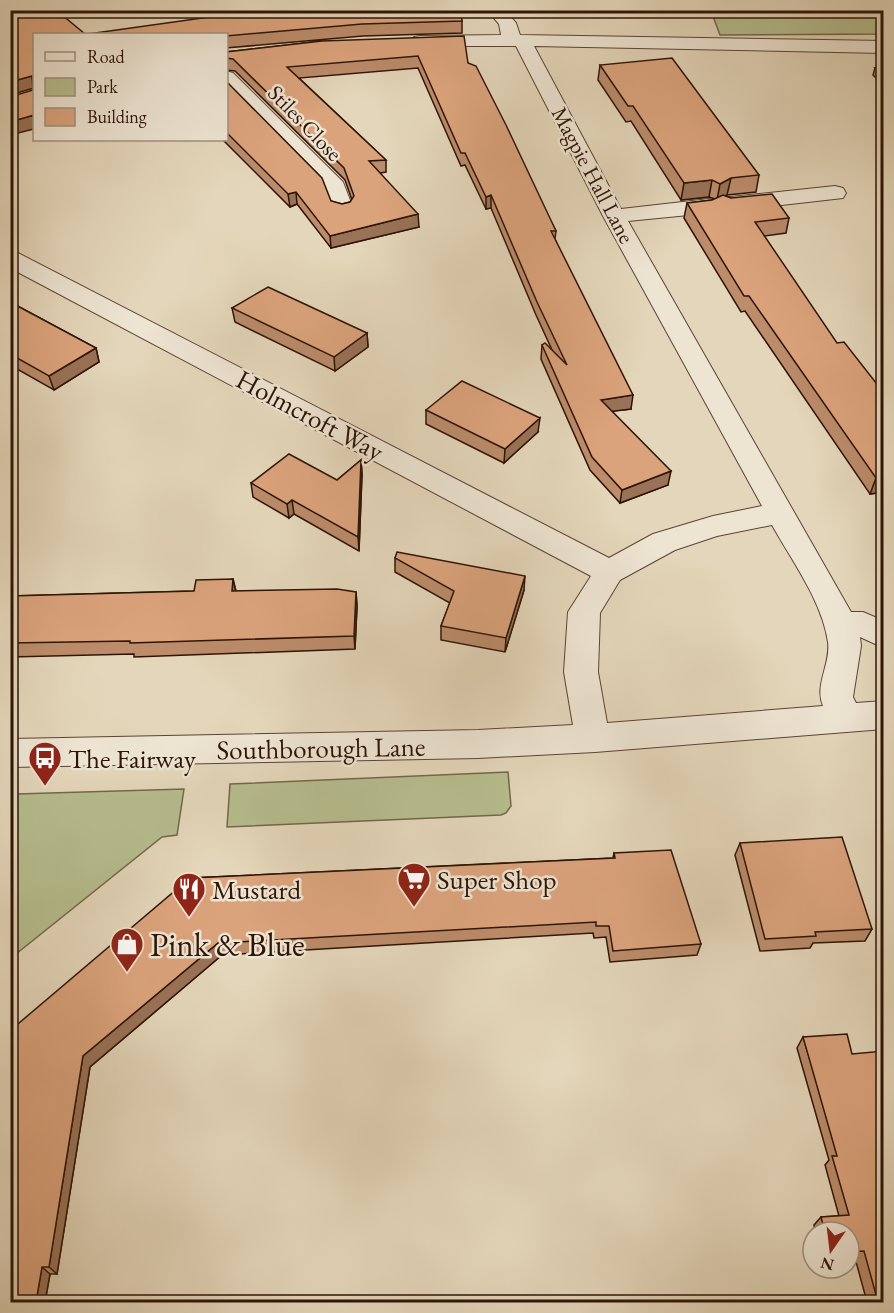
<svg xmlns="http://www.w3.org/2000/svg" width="894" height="1313" font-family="'EB Garamond',serif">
	<rect width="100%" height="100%" fill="#e4d6ba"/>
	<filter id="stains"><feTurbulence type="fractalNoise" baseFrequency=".00333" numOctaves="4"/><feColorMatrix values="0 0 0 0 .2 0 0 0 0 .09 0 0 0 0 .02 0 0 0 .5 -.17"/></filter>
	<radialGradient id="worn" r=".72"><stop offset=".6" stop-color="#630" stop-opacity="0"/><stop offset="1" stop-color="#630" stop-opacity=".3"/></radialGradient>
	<path fill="#b6bd8e" stroke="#72684a" stroke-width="1.5" d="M711,11H883V34L720,35Z
		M508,772L511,806L506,813L501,815L227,827L230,784Z
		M184,789L177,835L162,837L11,958V797L16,794Z"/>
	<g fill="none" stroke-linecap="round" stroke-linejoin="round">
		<g stroke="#5b4434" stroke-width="2">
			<path id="minor" d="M487,10H505L516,23L520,35L884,41V53L534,46L621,209L709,199L717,201L720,206L717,211L709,213L628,221L851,612H863L884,621V648L860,637L861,646L853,697L856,703L884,701V729L595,752L478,758L10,767V739L478,730L573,725L564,672L568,612L591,576L10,268V251L18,253L609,558L653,534L713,516L762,506L603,216L516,46H420L414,45L411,41L414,37L420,36L501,35L499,24ZM772,525C792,561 822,601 828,642C831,664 814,685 823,706L607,723L598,672L600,613L620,580L675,550L717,536Z
				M226,71L233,73L343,182L353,208L350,213L342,215L334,213L325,189L226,88Z
				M835,186L843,188L846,193L843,198L730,211L722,209L719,204L722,199L730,197Z"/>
		</g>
		<use href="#minor" fill="#ede4d2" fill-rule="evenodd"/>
	</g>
	<path fill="#bc8c6b" stroke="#2d1407" stroke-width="1.5" d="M265,13L462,21V33L363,36L226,48V34Z
		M322,41L468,63L556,231L555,239L631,409L612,411L668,485L620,503L590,470L541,359L542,345L552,350L536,315L491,208L486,209L465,165L461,166L418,68L299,78L386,160V172L380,173L419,227L331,248L297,204L290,207L223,140H226V81L331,201L342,204L350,202L352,200L345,180L235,71L226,70V52Z
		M600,65L759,175L756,192L727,195L725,196L789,218L786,233L764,236L884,492L870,494L745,311L741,312L684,218L687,203L712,200L715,199L709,197L681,200L631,121L626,122L598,80Z
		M875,68H884V86L873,75Z
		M10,302L96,348L99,362L54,390L10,365Z
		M232,308L367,333L368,347L335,371L235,322Z
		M426,410L538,432L504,463L426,424Z
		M361,460L362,474L359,551L294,514L289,518L253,497L251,483L337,480Z
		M395,558L524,590L505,652L441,640V626L450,603L395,572Z
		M233,579L236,591L356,592L357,606L355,649L134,657V654L10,657V596L194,591Z
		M740,843L872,929L865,941L813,943L810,948L760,951L735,855Z
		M614,853L701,944L697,955L610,962L606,937L594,938L593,933L222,955L90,1067L57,1274H50L45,1302L10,1036L190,878L613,858Z
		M803,1037L884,1302H867L855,1258L849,1259V1232H815L814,1225L821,1217L839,1216L825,1165L829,1160L797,1048Z"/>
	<path fill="#997257" stroke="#2d1407" stroke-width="1.5" d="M32,76L34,88L10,95V82Z
		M34,115V129L10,135V122Z
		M731,178L727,195L717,200L720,184Z
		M712,180L709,197L681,200L684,183Z
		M296,192L297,204L290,207L288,194Z
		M491,195V208L486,209V197Z
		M418,214L419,227L331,248L330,236Z
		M367,333L368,347L335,371L334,357Z
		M96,348L99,362L54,390L49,376Z
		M633,395L631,409L599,413L601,400Z
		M540,418L538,432L504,463L505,449Z
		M361,460L362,474L359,551L358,537Z
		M671,471L668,485L620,503L622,490Z
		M884,477V492L870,494L876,478Z
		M292,500L294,514L289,518L287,504Z
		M525,576L524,590L505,652L506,638Z
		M233,579L236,593L232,591Z
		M356,592L357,606L355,649L354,636Z
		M218,943L222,955L90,1067L57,1274L49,1267L83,1056Z
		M42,1267L50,1274L45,1302H36Z"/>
	<path fill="#dba37c" stroke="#2d1407" stroke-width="1.5" d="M10,10H56L85,34H34V115L10,122V97L33,90L32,76L10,82Z
		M260,10H263L265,13L311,10H461L462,21L362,24L226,36V34H88Z
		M464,36L468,63L476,66L506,125L556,231H551L633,395L601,400L671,471L622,490L592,457L542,345L545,343L567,365L537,302L491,195L486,197L465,153H461L418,56L287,67L386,160L369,161L418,214L330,236L296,192L288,194L226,132V81L322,178L331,201L342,204L350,202L354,196L344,168L233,59L226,58V52L322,41Z
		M672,58L759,175L731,178L720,184L712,180L684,183L633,106H628L600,65Z
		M875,68H884V77Z
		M772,194L789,218L755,222L837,343L844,342L884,393V477L876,478L749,296H744L687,203L712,200L723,195L731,198Z
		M268,287L367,333L334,357L232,308Z
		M10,302L96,348L49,376L10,354Z
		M462,381L540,418L505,449L426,410Z
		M289,454L337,480L361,460L358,537L292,500L287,504L251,483Z
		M397,552L525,576L506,638L441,626L454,591L395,558Z
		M233,579L232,591L337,589L356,592L354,636L130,643V641L10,643V596L194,591L196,580Z
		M842,837L872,929L815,932L816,936L765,939L740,843Z
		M671,850L701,944L613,951L609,926H596V922L218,943L83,1056L49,1267H42L36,1302H10V1036L12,1029L190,878L615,858L614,853Z
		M847,1034L852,1054L884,1051V1302H878L864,1251L849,1252V1232H825L821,1217L849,1215L832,1156H837L803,1037Z"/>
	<defs>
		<g id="bus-pin" transform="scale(1.725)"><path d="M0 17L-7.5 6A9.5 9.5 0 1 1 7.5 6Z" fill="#8f2418" stroke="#ede4d2"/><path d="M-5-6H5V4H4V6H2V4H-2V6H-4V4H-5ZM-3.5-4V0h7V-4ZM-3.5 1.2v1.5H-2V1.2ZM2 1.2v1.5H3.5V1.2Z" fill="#fff"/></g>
		<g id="supermarket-pin" transform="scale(1.725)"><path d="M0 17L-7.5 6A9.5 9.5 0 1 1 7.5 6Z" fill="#8f2418" stroke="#ede4d2"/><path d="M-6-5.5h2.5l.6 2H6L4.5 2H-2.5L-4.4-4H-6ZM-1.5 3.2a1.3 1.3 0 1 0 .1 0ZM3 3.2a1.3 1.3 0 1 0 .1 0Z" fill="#fff"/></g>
		<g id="restaurant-pin" transform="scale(1.725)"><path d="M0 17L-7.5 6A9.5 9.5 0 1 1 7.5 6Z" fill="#8f2418" stroke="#ede4d2"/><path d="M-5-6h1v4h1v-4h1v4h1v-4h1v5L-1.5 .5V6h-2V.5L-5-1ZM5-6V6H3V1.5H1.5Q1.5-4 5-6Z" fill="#fff"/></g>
		<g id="shop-pin" transform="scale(1.725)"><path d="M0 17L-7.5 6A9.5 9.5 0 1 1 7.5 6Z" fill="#8f2418" stroke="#ede4d2"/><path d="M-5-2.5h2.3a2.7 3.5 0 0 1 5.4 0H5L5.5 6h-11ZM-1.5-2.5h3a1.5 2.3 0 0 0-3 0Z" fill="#fff"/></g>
	</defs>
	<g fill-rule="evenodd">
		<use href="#bus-pin" x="45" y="758"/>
		<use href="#supermarket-pin" x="414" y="879"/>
		<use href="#restaurant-pin" x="189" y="889"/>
		<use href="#shop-pin" x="127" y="944"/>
	</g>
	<g text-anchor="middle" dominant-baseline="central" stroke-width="5" stroke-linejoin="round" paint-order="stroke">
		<g font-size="22" fill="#2d1407" stroke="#ede4d2">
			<text transform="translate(305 123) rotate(46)">Stiles Close</text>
			<text transform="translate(593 175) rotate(62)">Magpie Hall Lane</text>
		</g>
		<g font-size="27" fill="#2d1407" stroke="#ede4d2">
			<text transform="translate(310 415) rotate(28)">Holmcroft Way</text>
			<text transform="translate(321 748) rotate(-1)">Southborough Lane</text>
		</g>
		<g font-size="27" fill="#2d1407" stroke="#ede4d2" text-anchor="start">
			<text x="68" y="758">The Fairway</text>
			<text x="437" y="879">Super Shop</text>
			<text x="212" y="889">Mustard</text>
		</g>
		<g font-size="33" fill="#2d1407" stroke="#ede4d2" text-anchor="start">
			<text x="150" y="944">Pink &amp; Blue</text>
		</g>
	</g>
	<rect width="894" height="1313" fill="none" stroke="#e4d6ba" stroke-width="36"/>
	<rect x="12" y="12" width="870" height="1289" fill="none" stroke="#2d1407" stroke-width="3"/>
	<rect x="18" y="18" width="858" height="1277" fill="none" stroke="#2d1407" stroke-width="1.5"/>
	<rect x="33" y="33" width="195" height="108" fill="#ede4d2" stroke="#a09181" stroke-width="1.5"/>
	<rect x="45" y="52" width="30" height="9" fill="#ede4d2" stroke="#a09181" stroke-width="1.5"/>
	<text x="87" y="63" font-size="18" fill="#2d1407">Road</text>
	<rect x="45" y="78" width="30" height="18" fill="#b6bd8e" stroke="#a09181" stroke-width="1.5"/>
	<text x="87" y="93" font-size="18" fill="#2d1407">Park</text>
	<rect x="45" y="108" width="30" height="18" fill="#dba37c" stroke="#a09181" stroke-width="1.5"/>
	<text x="87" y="123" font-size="18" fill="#2d1407">Building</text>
	<g transform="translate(831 1250) rotate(194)"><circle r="28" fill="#ede4d2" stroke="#a09181" stroke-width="1.5"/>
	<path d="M0-4.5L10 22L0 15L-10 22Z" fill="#8f2418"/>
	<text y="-9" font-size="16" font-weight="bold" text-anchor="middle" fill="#2d1407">N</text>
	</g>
	<rect width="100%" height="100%" filter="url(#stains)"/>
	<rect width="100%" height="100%" fill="url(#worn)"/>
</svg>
